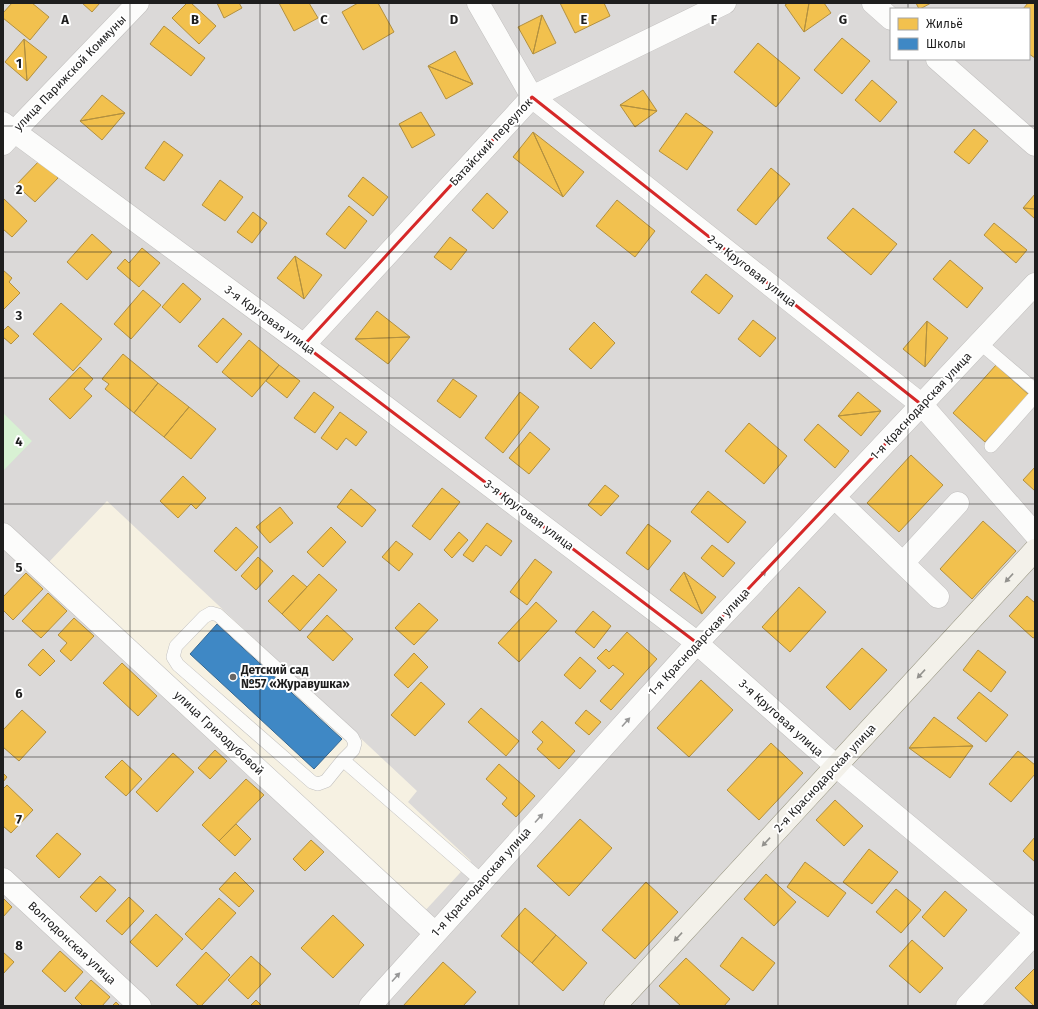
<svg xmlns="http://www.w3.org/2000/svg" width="1038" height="1009" font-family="'Fira Sans',sans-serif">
	<rect width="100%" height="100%" fill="#ece9e7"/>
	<path fill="#dbd9d8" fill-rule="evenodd" d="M3,3H1035V1006H3ZM891,9H1029V59H891Z"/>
	<path fill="#f6f1e2" d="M107,501L417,791L408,802L471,861L422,914L48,563Z"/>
	<path fill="#d8f1d3" d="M3,413L32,441L3,471Z"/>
	<path fill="#f2c14e" stroke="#b29040" d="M12,3H32L49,17L30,40L3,18V13Z
		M82,3H100L92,12Z
		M187,3H191L216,26L199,44L172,18Z
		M217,3H239L242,8L224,18Z
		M279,3H309L318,18L294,31Z
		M358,3H378L394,32L363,50L342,12Z
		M560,3H604L610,16L575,33Z
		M788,3H809L804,32L785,5Z
		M809,3H824L831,13L804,32Z
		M916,3H931L920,9H919Z
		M1028,3H1035V58L1029,54V9H1023Z
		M542,15L533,54L518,27Z
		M542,15L556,43L533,54Z
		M164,26L205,58L191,76L150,44Z
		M842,38L870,61L842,94L814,70Z
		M24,39L27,81L5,62Z
		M24,39L47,57L27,81Z
		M758,43L800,78L776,107L734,72Z
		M455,51L473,84L428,66Z
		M428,66L473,84L446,99Z
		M872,80L897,102L880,122L855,100Z
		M643,90L657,111L620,105Z
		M102,95L125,113L80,121Z
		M620,105L657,111L635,127Z
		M421,112L435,135L412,148L399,124Z
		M125,113L102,140L80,121Z
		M686,113L713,132L687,170L659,151Z
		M974,129L988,141L969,164L954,152Z
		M533,132L563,197L513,157Z
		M533,132L584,172L563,197Z
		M164,141L183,155L164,181L145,168Z
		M40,160L58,178L35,202L16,185Z
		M771,168L790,184L756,225L737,210Z
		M363,177L388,197L373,216L348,196Z
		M220,180L243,197L225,221L202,205Z
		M487,193L508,212L493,229L472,210Z
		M1035,194V209L1023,208Z
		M3,198L27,221L12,237L3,229Z
		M617,200L655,231L635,257L596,226Z
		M349,206L367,221L345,249L326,234Z
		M853,208L897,244L871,275L827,238Z
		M1023,208L1035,209V219Z
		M253,212L267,223L252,243L237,232Z
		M994,223L1027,250L1016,263L984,235Z
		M92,234L112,252L87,280L67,262Z
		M450,237L467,250L451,270L434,257Z
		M142,248L160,263L139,287L117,268L125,259L129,263Z
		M295,256L304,299L277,278Z
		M295,256L322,275L304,299Z
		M950,260L983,288L967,308L933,279Z
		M3,270L12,278L9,282L20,293L3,310Z
		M706,274L733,296L719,314L691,292Z
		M183,283L201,299L180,323L162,307Z
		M143,290L161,305L131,339L114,324Z
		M61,303L102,339L73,371L33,334Z
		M377,311L410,337L355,339Z
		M223,318L242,334L217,363L198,346Z
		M753,320L776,338L760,357L738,339Z
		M927,321L925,367L903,349Z
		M927,321L948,338L925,367Z
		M594,322L615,343L591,369L569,349Z
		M8,326L19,336L11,344L3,337V331Z
		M410,337L388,364L355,339Z
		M249,340L279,365L252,397L222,372Z
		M123,354L158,383L134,413L105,389L109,384L102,379Z
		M279,365L300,381L287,398L266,381Z
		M996,365L1029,395L985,442L953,413Z
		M80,367L93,379L84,389L92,396L70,419L49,399Z
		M453,379L477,396L460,418L437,401Z
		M158,383L189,407L164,437L134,413Z
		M314,392L334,407L315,433L294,418Z
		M520,392L539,407L503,453L485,438Z
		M858,392L881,411L838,416Z
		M189,407L216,429L191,459L164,437Z
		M881,411L861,436L838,416Z
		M340,412L367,432L356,446L346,438L337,450L321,438Z
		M749,423L787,456L764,484L725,451Z
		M818,424L849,451L835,468L804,440Z
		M530,432L550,449L529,474L509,458Z
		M911,455L943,485L899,532L867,503Z
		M1035,467V491L1023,480Z
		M183,476L206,498L196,509L191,504L178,518L160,501Z
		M605,485L619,496L601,516L588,505Z
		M442,488L460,502L430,540L412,526Z
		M351,489L376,510L362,527L337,507Z
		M708,491L746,522L728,543L691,512Z
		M280,507L293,523L270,543L256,527Z
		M983,521L1016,551L972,599L940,569Z
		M487,523L512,541L501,556L486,545L473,562L463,555Z
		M648,524L671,541L648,570L626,553Z
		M236,527L258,547L236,571L214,551Z
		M331,527L346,542L323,567L307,552Z
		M459,532L468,540L452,558L444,550Z
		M396,541L413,554L399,571L382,557Z
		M712,545L735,563L723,577L701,558Z
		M258,557L273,571L256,590L241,576Z
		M535,559L552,572L527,605L510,592Z
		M684,572L702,614L670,590Z
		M684,572L716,597L702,614Z
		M26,573L43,589L13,620L3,610V597Z
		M319,574L337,590L300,631L282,614Z
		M293,575L307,587L282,614L268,601Z
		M799,587L826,612L790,652L762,627Z
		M48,593L67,611L41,638L22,621Z
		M1027,596L1035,603V637L1033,638L1009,616Z
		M536,602L557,621L519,662L498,643Z
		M419,603L438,620L414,645L395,628Z
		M593,611L611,626L594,648L575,632Z
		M327,615L353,639L333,661L307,637Z
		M74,618L94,636L71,661L60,651L67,643L58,635Z
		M627,632L657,659L611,710L600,701L624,674L613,665L609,669L597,658L606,649L609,652Z
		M862,648L887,670L850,710L826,687Z
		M43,649L55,661L40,676L28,665Z
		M978,650L1006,672L991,692L963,670Z
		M414,653L428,667L408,688L394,675Z
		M580,657L596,671L580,689L564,675Z
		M122,663L157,696L138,716L103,683Z
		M701,680L733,710L689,757L657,728Z
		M421,682L445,704L415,736L391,715Z
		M979,692L1008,715L986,742L957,718Z
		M481,708L519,741L506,756L468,722Z
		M22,710L46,732L19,761L3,747V730Z
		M586,710L601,722L589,735L575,723Z
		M934,717L973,746L909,748Z
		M542,721L575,751L559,769L537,749L543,742L532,732Z
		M771,743L803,773L759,820L727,790Z
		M973,746L950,778L909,748Z
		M215,750L227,761L210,779L198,768Z
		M1018,751L1035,765V774L1011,802L989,784Z
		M173,753L194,772L157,812L136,792Z
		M122,760L142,779L126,796L105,777Z
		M499,764L535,796L516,817L502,804L507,798L486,779Z
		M3,773L7,777L3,782Z
		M246,779L264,795L219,841L202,825Z
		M7,785L33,810L11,833L3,826V789Z
		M835,800L863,826L844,846L816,820Z
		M580,819L612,848L569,896L537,866Z
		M236,824L251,839L235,856L219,841Z
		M57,833L81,854L59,878L36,856Z
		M1035,837V862L1023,851Z
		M311,840L324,852L305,871L293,859Z
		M869,849L898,872L872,904L843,882Z
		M805,862L846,893L828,917L787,887Z
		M235,872L254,891L239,907L219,889Z
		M766,874L796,902L774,926L744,899Z
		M100,876L116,890L96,912L80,897Z
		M646,882L678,912L635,959L602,930Z
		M896,889L921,910L901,933L876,912Z
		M945,891L967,910L944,937L922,917Z
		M129,897L144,911L122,935L106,921Z
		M3,898L12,907L3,917Z
		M219,898L236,913L202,950L185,934Z
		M525,908L556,935L532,963L501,936Z
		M156,914L183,939L157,967L130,942Z
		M333,915L364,945L333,978L301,948Z
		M556,935L587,963L563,991L532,963Z
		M742,937L775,963L753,991L720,966Z
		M912,940L943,968L920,993L889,966Z
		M60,951L83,972L65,992L42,971Z
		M3,952L14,962L3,974Z
		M206,952L230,975L201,1006H199L176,985Z
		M251,956L271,974L248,999L228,980Z
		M686,958L730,999L724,1006H681L659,986Z
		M443,962L476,992L463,1006H403Z
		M1035,968V1006H1034L1015,988Z
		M91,980L110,997L102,1006H83L75,998Z
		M256,1000L262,1006H250Z
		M116,1002L120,1006H112Z"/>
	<path fill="#3f88c5" stroke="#356893" d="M217,624L342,739L314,769L190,654Z"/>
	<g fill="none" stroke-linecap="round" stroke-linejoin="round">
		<g stroke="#c2c0bf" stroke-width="14">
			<path id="lane" d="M980,343L1035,390
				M991,446L1035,396
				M343,760L353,750L355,743L352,737L218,615L211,613L204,617L176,646L173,657L178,665L312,782L318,784L326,781L343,760L482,881"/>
		</g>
		<g stroke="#c2c0bf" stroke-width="23">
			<path id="street" d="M478,3L532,97L922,405L1035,534
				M873,3L891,19
				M937,59L1035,145
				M3,123L304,345L691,638L836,766L1035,931
				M3,144L14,132L138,3
				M304,345L532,97L725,3
				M835,498L938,597
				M3,534L435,933
				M903,563L958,503
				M3,879L140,1006
				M370,1006L697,643L1035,284
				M967,1006L1035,933"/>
		</g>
		<g stroke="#96937f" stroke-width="23">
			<path id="secondary" d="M615,1006L1035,550"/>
		</g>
		<use href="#lane" stroke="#fcfcfb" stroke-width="13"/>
		<use href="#street" stroke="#fcfcfb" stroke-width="22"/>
		<use href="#secondary" stroke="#f3f1ea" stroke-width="22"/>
	</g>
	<defs><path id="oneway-solid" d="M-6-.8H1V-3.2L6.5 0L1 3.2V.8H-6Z"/></defs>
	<g fill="#989898">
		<use href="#oneway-solid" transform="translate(762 575) rotate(-47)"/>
		<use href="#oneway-solid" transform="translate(626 722) rotate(-48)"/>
		<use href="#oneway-solid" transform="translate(539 818) rotate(-48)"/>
		<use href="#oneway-solid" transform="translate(396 977) rotate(-48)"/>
	</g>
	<g fill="#93928e">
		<use href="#oneway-solid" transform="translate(1009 578) rotate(133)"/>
		<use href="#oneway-solid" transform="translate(921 674) rotate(133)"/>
		<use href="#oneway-solid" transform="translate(766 842) rotate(133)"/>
		<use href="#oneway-solid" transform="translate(678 937) rotate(133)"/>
	</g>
	<path fill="none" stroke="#d62828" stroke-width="3" stroke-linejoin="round" d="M532,97L922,405L697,643L304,345Z"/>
	<path fill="none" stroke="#1e1e1e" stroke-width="1" stroke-opacity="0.55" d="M130,3V1006M260,3V1006M389,3V1006M519,3V1006M649,3V1006M778,3V1006M908,3V9M908,59V1006M3,126H1035M3,252H1035M3,378H1035M3,504H1035M3,631H1035M3,757H1035M3,883H1035"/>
	<circle fill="#666564" stroke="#fff" stroke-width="1.5" cx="233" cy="677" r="4"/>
	<g text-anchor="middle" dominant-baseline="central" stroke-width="4" stroke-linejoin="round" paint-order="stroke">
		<g font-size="12" fill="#1e1e1e" stroke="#fff">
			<text transform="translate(70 73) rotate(-46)">улица Парижской Коммуны</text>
			<text transform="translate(491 142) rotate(-47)">Батайский переулок</text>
			<text transform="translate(752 271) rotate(38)">2-я Круговая улица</text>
			<text transform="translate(270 320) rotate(36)">3-я Круговая улица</text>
			<text transform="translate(921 406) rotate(-47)">1-я Краснодарская улица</text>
			<text transform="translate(529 515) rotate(37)">3-я Круговая улица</text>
			<text transform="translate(699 642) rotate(-47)">1-я Краснодарская улица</text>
			<text transform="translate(781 718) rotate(42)">3-я Круговая улица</text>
			<text transform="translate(219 733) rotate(43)">улица Гризодубовой</text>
			<text transform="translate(825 778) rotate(-47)">2-я Краснодарская улица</text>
			<text transform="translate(481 882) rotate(-48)">1-я Краснодарская улица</text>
			<text transform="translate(72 943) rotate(43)">Волгодонская улица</text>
		</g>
		<g font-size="12" font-weight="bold" fill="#1e1e1e" stroke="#fff" text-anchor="start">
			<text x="241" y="670">Детский сад<tspan x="241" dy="14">№57 «Журавушка»</tspan></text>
		</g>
	</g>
	<g font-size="13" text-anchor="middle" font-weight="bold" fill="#1e1e1e" stroke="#fff" stroke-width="4" stroke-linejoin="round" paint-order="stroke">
		<text x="65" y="24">A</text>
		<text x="195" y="24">B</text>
		<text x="324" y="24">C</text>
		<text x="454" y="24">D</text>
		<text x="584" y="24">E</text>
		<text x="714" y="24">F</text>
		<text x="843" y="24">G</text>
		<text x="19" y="68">1</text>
		<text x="19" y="194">2</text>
		<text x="19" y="320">3</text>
		<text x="19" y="446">4</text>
		<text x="19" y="572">5</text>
		<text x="19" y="698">6</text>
		<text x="19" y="824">7</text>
		<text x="19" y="950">8</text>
	</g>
	<rect width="1038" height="1009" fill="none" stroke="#1e1e1e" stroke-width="8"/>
	<rect x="890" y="8" width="140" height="52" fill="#ffffff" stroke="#a5a5a5"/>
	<rect x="898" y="18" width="20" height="12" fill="#f2c14e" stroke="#a5a5a5"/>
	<text x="926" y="28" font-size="12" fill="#1e1e1e">Жильё</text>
	<rect x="898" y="38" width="20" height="12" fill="#3f88c5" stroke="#a5a5a5"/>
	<text x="926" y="48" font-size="12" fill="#1e1e1e">Школы</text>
</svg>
